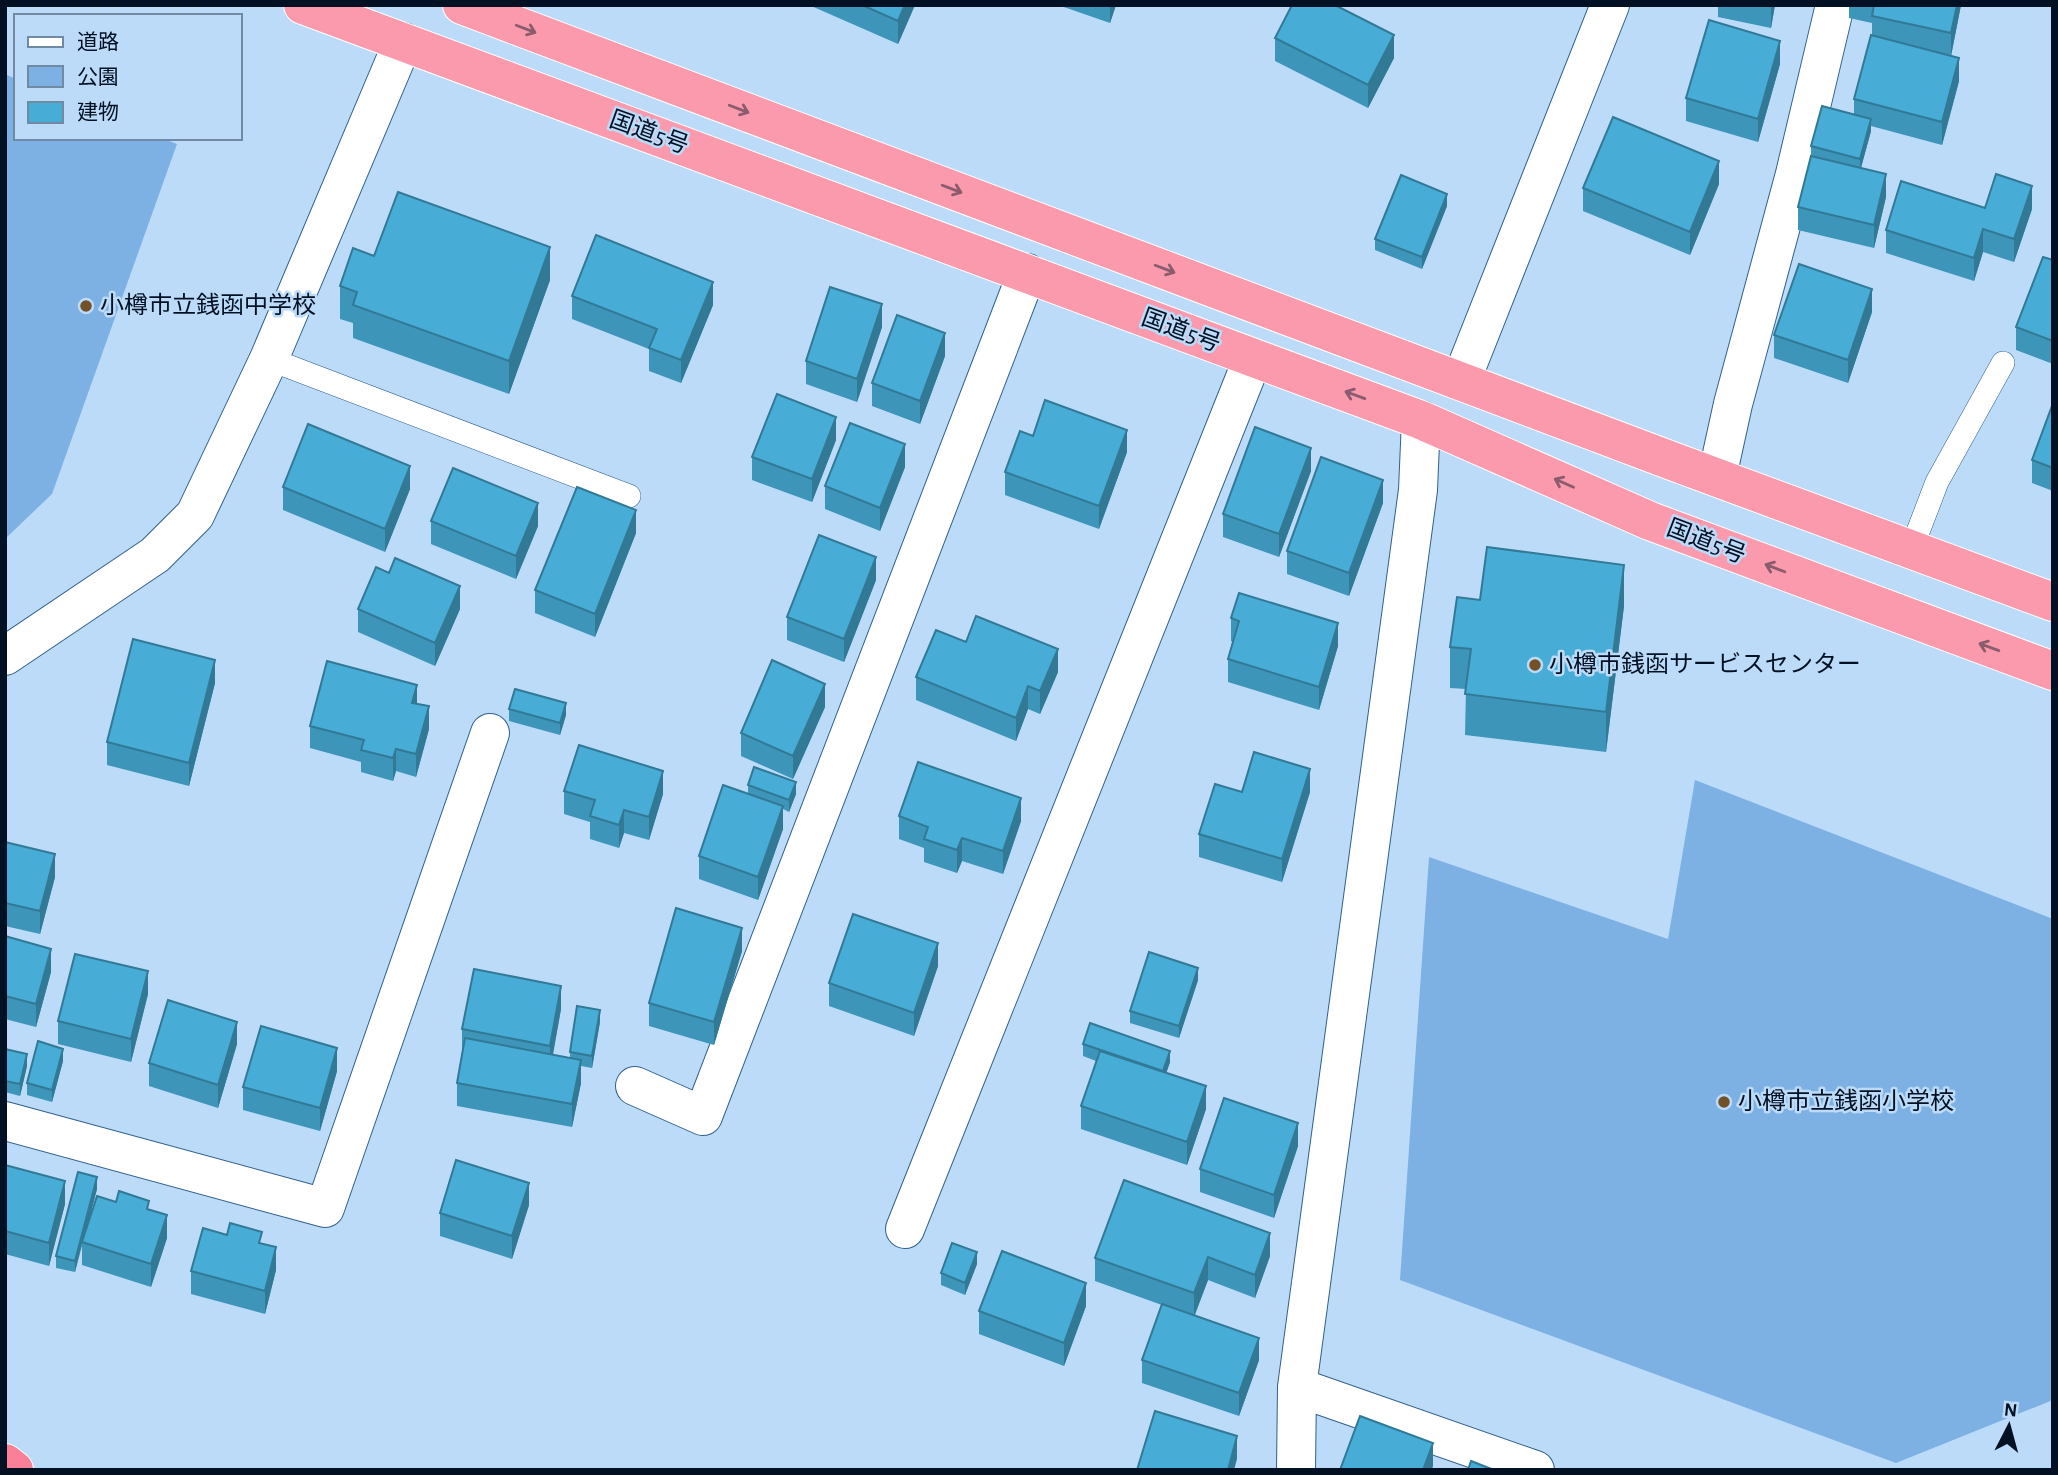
<svg xmlns="http://www.w3.org/2000/svg" width="2058" height="1475" font-family="'Alegreya Sans','Noto Sans JP',sans-serif">
	<rect width="100%" height="100%" fill="#bcdbf9"/>
	<path fill="#7eb1e3" d="M5,74L16,79V138H162L177,144L52,494L5,539Z
		M1695,780L2053,919V1400L1896,1463L1400,1280L1429,857L1668,939Z"/>
	<g fill="none" stroke-linecap="round" stroke-linejoin="round">
		<g stroke="#31608c" stroke-width="24">
			<path id="service" d="M269,359L629,496
				M1911,550L1937,482L2003,363"/>
		</g>
		<g stroke="#31608c" stroke-width="40">
			<path id="minor" d="M1461,381L1610,5
				M1717,477L1733,404L1795,174L1835,5
				M5,656L155,555L195,515L269,359L403,42
				M635,1086L703,1116L1027,273
				M5,1121L325,1208L490,733
				M905,1229L1253,358
				M1297,1387L1535,1470
				M1296,1470L1297,1387L1418,490L1421,420"/>
		</g>
		<g stroke="#fff" stroke-width="40">
			<path id="trunk" d="M303,5L1421,420L1650,521L2053,671
				M462,5L1672,461L2053,602"/>
		</g>
		<g stroke="#fff" stroke-width="40">
			<path id="motorway" d="M5,1463L14,1470"/>
		</g>
		<use href="#service" stroke="#fff" stroke-width="23"/>
		<use href="#minor" stroke="#fff" stroke-width="38"/>
		<use href="#trunk" stroke="#fa9aac" stroke-width="38"/>
		<use href="#motorway" stroke="#f98098" stroke-width="38"/>
	</g>
	<path fill="#3d95b9" d="M809,5H915L898,44Z
		M1058,5H1116L1110,23Z
		M1718,5H1775L1771,28L1718,17Z
		M1849,5H1961L1951,56L1959,81L1942,145L1871,126V131L1861,168L1886,197L1874,248L1798,230V207L1811,156V146L1854,115V99L1872,35V23L1849,18Z
		M1275,38L1394,58L1368,108L1275,61Z
		M1780,64L1758,142L1686,121V98Z
		M1719,184L1690,255L1583,211V188Z
		M1447,206L1422,269L1375,250V239Z
		M1985,208L2032,209L2014,262L1983,252L1974,281L1886,253V230Z
		M374,256L550,280L509,394L353,338V323L340,319V286Z
		M2053,260V364L2016,350V327Z
		M572,296L713,305L681,383L649,371V349L572,319Z
		M1872,312L1848,383L1774,358V335Z
		M882,327L857,402L806,384V361Z
		M945,356L920,424L872,406V383Z
		M2053,403V491L2032,483V460Z
		M1033,436L1127,452L1099,529L1005,495V472Z
		M836,440L812,502L752,480V457Z
		M905,467L880,531L825,509V486Z
		M1311,471L1279,557L1223,537V514Z
		M283,487L410,489L385,552L283,510Z
		M1383,503L1349,596L1287,574V551Z
		M431,521L538,526L516,579L431,544Z
		M636,533L595,637L535,613V590Z
		M876,580L844,662L787,640V617Z
		M1480,600L1624,606L1606,752L1465,735L1466,689L1450,688V647Z
		M358,609H460L435,666L358,632Z
		M1231,618L1338,646L1319,710L1228,682V659L1233,642L1231,641Z
		M966,642L1058,672L1040,714L1028,709L1016,741L916,700V677Z
		M215,683L189,786L107,765V742Z
		M417,704L429,729L416,777L396,771L393,781L361,772V762L310,748V726Z
		M825,707L793,779L741,756V733Z
		M509,709L566,715L560,735L509,721Z
		M748,785L796,794L789,812L783,809V829L758,900L699,879V856L748,794Z
		M564,791L663,794L649,840L624,833L619,848L590,839V822L564,814Z
		M1242,792H1310L1282,882L1199,857V834Z
		M899,816L1021,821L1003,874L962,861L957,873L924,862V848L899,839Z
		M5,842L55,877L40,934L5,926Z
		M5,936L51,972L36,1027L5,1019Z
		M742,951L714,1045L649,1026V1003Z
		M938,966L914,1036L829,1006V983Z
		M1198,980L1179,1038L1130,1023V1011Z
		M148,994L131,1062L58,1044V1021Z
		M561,1009L553,1055L570,1058V1052L600,1022L592,1068L581,1066V1083L572,1127L457,1106V1083L462,1052V1029Z
		M237,1044L218,1108L149,1086V1063Z
		M1083,1044L1170,1062L1166,1073L1206,1109L1187,1165L1081,1129V1106L1096,1061L1083,1056Z
		M5,1049L27,1066L20,1096L5,1092Z
		M63,1061L52,1102L27,1095V1083Z
		M337,1071L320,1131L243,1110V1087Z
		M1298,1146L1274,1218L1200,1192V1169Z
		M5,1165L65,1204L49,1266L5,1254Z
		M97,1189L87,1227L116,1202L149,1209L167,1238L151,1287L82,1265V1246L75,1272L56,1268V1256Z
		M529,1205L512,1259L440,1236V1213Z
		M262,1243L276,1270L265,1314L191,1294V1271Z
		M1270,1256L1255,1298L1208,1280L1195,1315L1259,1360L1239,1416L1142,1383V1360L1162,1305L1095,1281V1258Z
		M977,1264L965,1295L941,1285V1273Z
		M1086,1306L1064,1366L979,1334V1311Z"/>
	<path fill="#327996" d="M905,5H915L898,44V21Z
		M1110,5H1116L1110,23Z
		M1771,5H1775L1771,28Z
		M1957,5H1961L1951,56V33Z
		M1394,35V58L1368,108V85Z
		M1780,41V64L1758,142V119Z
		M1959,58V81L1942,145V122Z
		M1871,119V131L1860,171V159Z
		M1719,161V184L1690,255V232Z
		M1886,174V197L1874,248V225Z
		M2032,186V209L2014,262V239Z
		M1447,194V206L1422,269V257Z
		M1983,229V252L1974,281V258Z
		M550,247V280L509,394V361Z
		M713,282V305L681,383V360Z
		M1872,289V312L1848,383V360Z
		M882,304V327L857,402V379Z
		M945,333V356L920,424V401Z
		M836,417V440L812,502V479Z
		M1127,430V452L1099,529V506Z
		M905,444V467L880,531V508Z
		M1311,448V471L1279,557V534Z
		M410,466V489L385,552V529Z
		M1383,480V503L1349,596V573Z
		M538,503V526L516,579V556Z
		M636,510V533L595,637V614Z
		M876,557V580L844,662V639Z
		M1624,565V606L1606,752V712Z
		M460,586V609L435,666V643Z
		M1338,623V646L1319,710V687Z
		M1058,649V672L1040,714V691Z
		M215,660V683L189,786V763Z
		M825,684V707L793,779V756Z
		M417,685V708L412,703Z
		M1028,686V709L1016,741V718Z
		M566,703V715L560,735V723Z
		M429,706V729L416,777V754Z
		M396,749V771L393,781V758Z
		M1310,769V792L1282,882V859Z
		M663,771V794L649,840V817Z
		M796,782V794L789,812V800Z
		M1021,798V821L1003,874V851Z
		M783,806V829L758,900V877Z
		M624,810V833L619,848V825Z
		M962,838V861L957,873V850Z
		M55,854V877L40,934V911Z
		M742,928V951L714,1045V1022Z
		M938,943V966L914,1036V1013Z
		M51,949V972L36,1027V1004Z
		M1198,968V980L1179,1038V1026Z
		M148,971V994L131,1062V1039Z
		M561,986V1009L550,1069V1046Z
		M600,1010V1022L592,1068V1056Z
		M237,1022V1044L218,1108V1085Z
		M337,1048V1071L320,1131V1108Z
		M63,1049V1061L52,1102V1090Z
		M1170,1051V1062L1163,1083V1071Z
		M27,1054V1066L20,1096V1084Z
		M581,1060V1083L572,1127V1104Z
		M1206,1086V1109L1187,1165V1142Z
		M1298,1123V1146L1274,1218V1195Z
		M97,1177V1189L83,1242H82L75,1272V1261Z
		M65,1181V1204L49,1266V1243Z
		M529,1183V1205L512,1259V1236Z
		M167,1215V1238L151,1287V1264Z
		M1270,1233V1256L1255,1298V1275Z
		M276,1247V1270L265,1314V1291Z
		M977,1252V1264L965,1295V1283Z
		M1208,1257V1280L1194,1316V1293Z
		M1086,1283V1306L1064,1366V1343Z
		M1259,1338V1360L1239,1416V1393Z
		M1237,1436V1459L1234,1470H1228Z
		M1433,1443V1466L1432,1470H1423Z"/>
	<path fill="#47add7" stroke="#327996" stroke-width="2" d="M862,5H905L898,21Z
		M1292,5H1335L1394,35L1368,85L1275,38Z
		M1874,5H1957L1951,33L1872,16Z
		M1709,20L1780,41L1758,119L1686,98Z
		M1871,35L1959,58L1942,122L1854,99Z
		M1822,106L1871,119L1860,159L1811,146Z
		M1613,117L1719,161L1690,232L1583,188Z
		M1811,156L1886,174L1874,225L1798,207Z
		M1996,174L2032,186L2014,239L1983,229L1974,258L1886,230L1901,181L1985,208Z
		M1401,175L1447,194L1422,257L1375,239Z
		M398,192L550,247L509,361L353,305L357,292L340,286L353,248L374,256Z
		M596,235L713,282L681,360L649,348L657,329L572,296Z
		M2043,257L2053,260V341L2016,327Z
		M1799,264L1872,289L1848,360L1774,335Z
		M830,287L882,304L857,379L806,361Z
		M897,315L945,333L920,401L872,383Z
		M777,394L836,417L812,479L752,457Z
		M1045,400L1127,430L1099,506L1005,472L1020,431L1033,436Z
		M2053,403V468L2032,460Z
		M850,423L905,444L880,508L825,486Z
		M308,424L410,466L385,529L283,487Z
		M1255,427L1311,448L1279,534L1223,514Z
		M1321,457L1383,480L1349,573L1287,551Z
		M453,468L538,503L516,556L431,521Z
		M577,487L636,510L595,614L535,590Z
		M819,535L876,557L844,639L787,617Z
		M1487,547L1624,565L1606,712L1465,694L1471,649L1450,647L1457,597L1480,600Z
		M395,558L460,586L435,643L358,609L376,567L389,573Z
		M1239,593L1338,623L1319,687L1228,659L1239,621L1231,618Z
		M976,616L1058,649L1040,691L1028,686L1016,718L916,677L936,630L966,642Z
		M133,639L215,660L189,763L107,742Z
		M772,660L825,684L793,756L741,733Z
		M327,661L417,685L412,703L429,706L416,754L396,749L393,758L361,750L364,740L310,726Z
		M515,689L566,703L560,723L509,709Z
		M579,745L663,771L649,817L624,810L619,825L590,816L595,800L564,791Z
		M1254,752L1310,769L1282,859L1199,834L1215,784L1242,792Z
		M918,762L1021,798L1003,851L962,838L957,850L924,839L928,827L899,816Z
		M754,767L796,782L789,800L748,785Z
		M723,785L783,806L758,877L699,856Z
		M5,842L55,854L40,911L5,903Z
		M676,908L742,928L714,1022L649,1003Z
		M853,914L938,943L914,1013L829,983Z
		M5,936L51,949L36,1004L5,996Z
		M1149,952L1198,968L1179,1026L1130,1011Z
		M75,954L148,971L131,1039L58,1021Z
		M474,969L561,986L550,1046L462,1029Z
		M168,1000L237,1022L218,1085L149,1063Z
		M577,1006L600,1010L592,1056L570,1052Z
		M1090,1023L1170,1051L1163,1071L1083,1044Z
		M261,1026L337,1048L320,1108L243,1087Z
		M465,1038L581,1060L572,1104L457,1083Z
		M38,1041L63,1049L52,1090L27,1083Z
		M5,1049L27,1054L20,1084L5,1081Z
		M1100,1051L1206,1086L1187,1142L1081,1106Z
		M1224,1098L1298,1123L1274,1195L1200,1169Z
		M456,1160L529,1183L512,1236L440,1213Z
		M5,1165L65,1181L49,1243L5,1231Z
		M78,1172L97,1177L75,1261L56,1256Z
		M1124,1180L1270,1233L1255,1275L1208,1257L1194,1293L1095,1258Z
		M119,1191L149,1201L147,1209L167,1215L151,1264L82,1242L97,1196L116,1202Z
		M230,1223L262,1232L259,1243L276,1247L265,1291L191,1271L203,1228L227,1235Z
		M952,1243L977,1252L965,1283L941,1273Z
		M1002,1251L1086,1283L1064,1343L979,1311Z
		M1162,1304L1259,1338L1239,1393L1142,1360Z
		M1155,1411L1237,1436L1228,1470H1137Z
		M1360,1416L1433,1443L1423,1470H1340Z
		M1471,1461L1494,1470H1468Z"/>
	<defs><path id="oneway-shaft" d="M-6 0H5M1.5-3L5.5 0L1.5 3" fill="none" stroke-width="1.6" stroke-linecap="round" stroke-linejoin="round" transform="scale(1.75)"/></defs>
	<g stroke="#8a5c6e">
		<use href="#oneway-shaft" transform="translate(526 29) rotate(21)"/>
		<use href="#oneway-shaft" transform="translate(739 109) rotate(21)"/>
		<use href="#oneway-shaft" transform="translate(952 189) rotate(21)"/>
		<use href="#oneway-shaft" transform="translate(1165 269) rotate(21)"/>
		<use href="#oneway-shaft" transform="translate(1355 395) rotate(-160)"/>
		<use href="#oneway-shaft" transform="translate(1564 483) rotate(-156)"/>
		<use href="#oneway-shaft" transform="translate(1775 568) rotate(-159)"/>
		<use href="#oneway-shaft" transform="translate(1989 647) rotate(-160)"/>
	</g>
	<g fill="#725028" stroke="#bcdbf9" stroke-width="2.5">
		<circle cx="86" cy="306" r="7"/>
		<circle cx="1535" cy="665" r="7"/>
		<circle cx="1724" cy="1102" r="7"/>
	</g>
	<g text-anchor="middle" dominant-baseline="central" stroke-width="5" stroke-linejoin="round" paint-order="stroke">
		<g font-size="24" fill="#011022" stroke="#bcdbf9">
			<text transform="translate(649 133) rotate(20)">国道5号</text>
			<text transform="translate(1181 331) rotate(20)">国道5号</text>
			<text transform="translate(1706 542) rotate(21)">国道5号</text>
		</g>
		<g font-size="24" fill="#011022" stroke="#bcdbf9" text-anchor="start">
			<text x="100" y="306">小樽市立銭函中学校</text>
			<text x="1549" y="665">小樽市銭函サービスセンター</text>
			<text x="1738" y="1102">小樽市立銭函小学校</text>
		</g>
	</g>
	<rect width="2058" height="1475" fill="none" stroke="#011022" stroke-width="14"/>
	<rect x="14" y="14" width="228" height="126" fill="#bcdbf9" stroke="#718aa3" stroke-width="2"/>
	<rect x="28" y="37" width="35" height="10" fill="#ffffff" stroke="#718aa3" stroke-width="2"/>
	<text x="77" y="49" font-size="21" fill="#011022">道路</text>
	<rect x="28" y="66" width="35" height="21" fill="#7eb1e3" stroke="#718aa3" stroke-width="2"/>
	<text x="77" y="84" font-size="21" fill="#011022">公園</text>
	<rect x="28" y="102" width="35" height="21" fill="#47add7" stroke="#718aa3" stroke-width="2"/>
	<text x="77" y="119" font-size="21" fill="#011022">建物</text>
	<g transform="translate(2009 1426) rotate(6)" stroke="#bcdbf9" stroke-width="5" paint-order="stroke">
	<path d="M0-5L12 26L0 18L-12 26Z" fill="#011022"/>
	<text y="-10" font-size="19" font-weight="bold" text-anchor="middle" fill="#011022">N</text>
	</g>
</svg>
